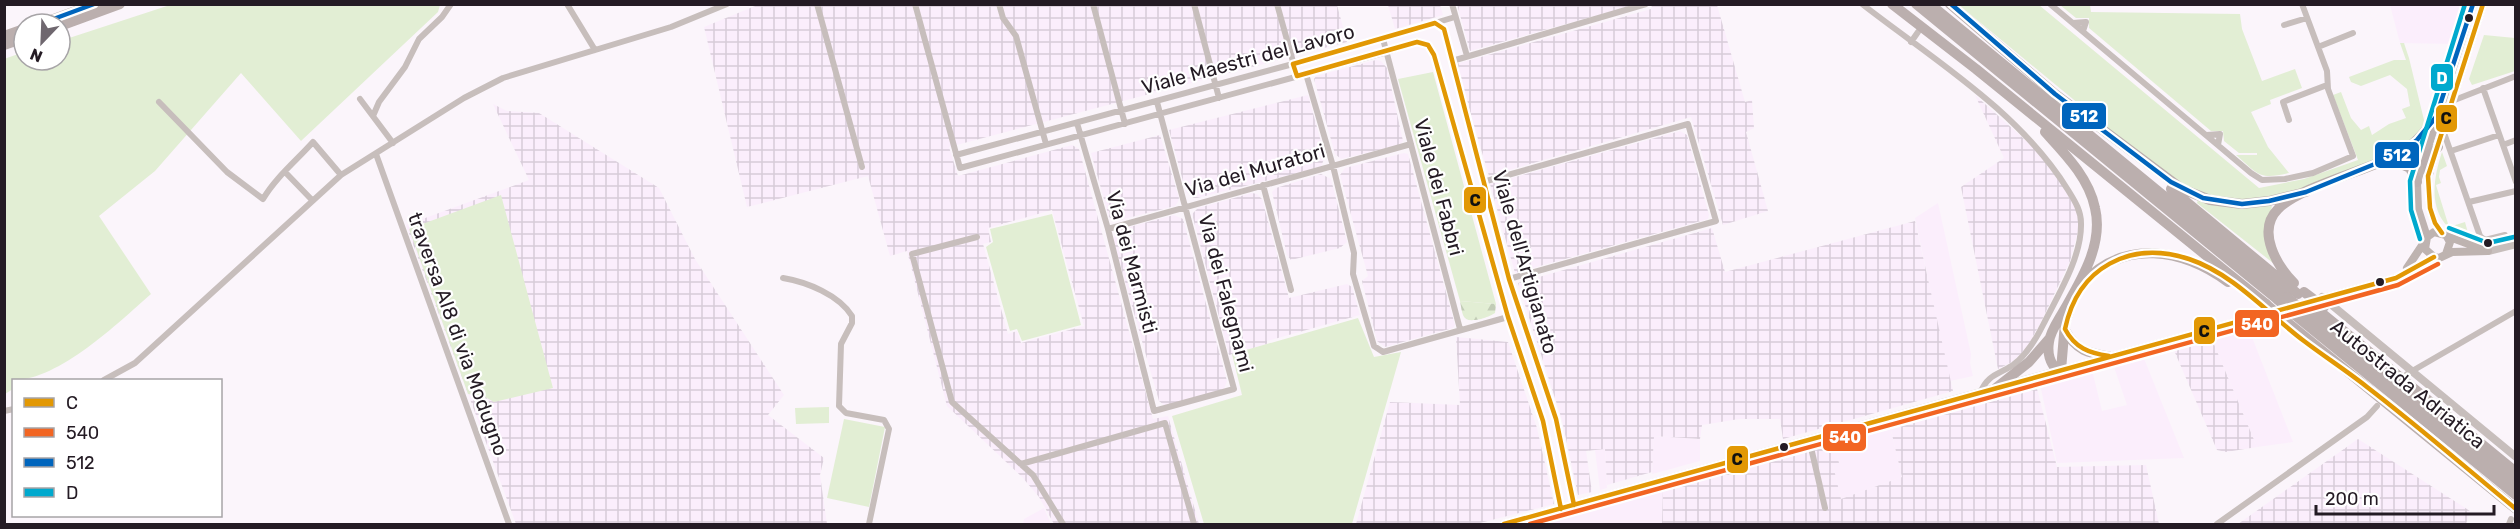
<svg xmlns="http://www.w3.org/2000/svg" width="2520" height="529" font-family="Rubik,sans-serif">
	<defs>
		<pattern id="industrial-grid" width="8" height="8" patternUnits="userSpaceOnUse" patternTransform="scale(1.5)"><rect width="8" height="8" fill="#fbeefc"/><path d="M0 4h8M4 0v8" fill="none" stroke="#d7ccd8"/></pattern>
		<pattern id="forest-firs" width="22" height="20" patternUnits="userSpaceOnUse" patternTransform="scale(1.5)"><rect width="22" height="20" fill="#e2eed4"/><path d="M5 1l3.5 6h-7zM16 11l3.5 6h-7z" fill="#c2ccb6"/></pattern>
	</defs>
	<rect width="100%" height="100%" fill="#fbf5fb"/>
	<path fill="#fbeefc" d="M2390,5H2468L2454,44L2400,43Z
		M1938,203L1971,354L1970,363L1973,376L1950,381L1915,218Z
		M2248,327L2293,442L2257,447L2211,337Z
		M2143,356L2184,458L2057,463L2040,384L2092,370L2102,411L2127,405L2113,364Z
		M1890,426L1902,477L1841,499L1833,465L1839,463L1834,442Z
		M1654,436L1700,439V461L1652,474Z
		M1605,448L1607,488L1600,490L1595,450Z
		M1663,488L1662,524H1534Z
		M1044,508L1051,524H1023L1024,519Z"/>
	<path fill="url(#industrial-grid)" fill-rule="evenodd" d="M760,4L1337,5L1347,42L949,147L958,176L1072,145L1079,149L1153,419L1168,416L1199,524H1054L1039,497L1022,477L947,406L907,251L890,256L868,176L747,207L704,27ZM1052,210L1084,326L1021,343L1017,331L1008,334L983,244L991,242L988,228Z
		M1457,4L1634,5L1470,51Z
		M1388,5H1440L1443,15L1395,29Z
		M1652,5H1717L1745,102L1752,100L1754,128L1746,132L1768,211L1723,225L1691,117L1489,176L1456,64L1651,9Z
		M1376,60L1381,61L1387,68L1403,141L1399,145L1341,159L1335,154L1314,79L1316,76Z
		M1308,95L1325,156L1321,167L1197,198H1193L1186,192L1169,130Z
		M1975,95L2033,147L2059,180L2078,212V231L2070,261L2042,320L2026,349L2012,362L1998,369L1961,187L2004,158Z
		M493,104L507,111L539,113L659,188L695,259L784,395L768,415L824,458L820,475L827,524H516L406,225L529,180Z
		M1680,131L1687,135L1709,215L1708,219L1515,273L1490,184Z
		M1160,135L1179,198L1178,202L1175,206L1120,220L1112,219L1109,217L1091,153Z
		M1404,153L1408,154L1455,325L1453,328L1385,347L1377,341L1362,281L1368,276L1340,175L1345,168Z
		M1321,174L1331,179L1347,242L1340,248L1291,260L1287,255L1272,192L1276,188Z
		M1252,193L1257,194L1262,199L1289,298L1347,284L1352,287L1360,315L1267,341V344L1229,355L1192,214L1198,208Z
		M1174,215L1183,219L1227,381L1224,389L1165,406L1159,401L1113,239L1118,230Z
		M1915,221L1953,391L1783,439L1780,419H1739L1702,425L1700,439L1654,436L1652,472L1607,485L1605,449L1586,451L1592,492L1578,495L1562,420L1518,283L1712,228L1725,272Z
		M1456,337L1508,342L1537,428L1554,504L1476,524H1356L1390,402L1460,405Z
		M2211,337L2257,447L2226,452L2217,450L2173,348Z
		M2036,385L2057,467L2146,465L2159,524H1662L1663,488L1834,442L1839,463L1833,465L1841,499L1902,477L1890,426Z
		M2358,439L2470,511L2466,524H2238Z"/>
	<path fill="#e2eed4" d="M170,5H440L438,12L301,141L241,73L155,171L99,216L151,294C118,323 59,380 14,380L13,389L5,394L4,59L24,52V60H60V41Z
		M1959,5H2039L2259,188L2304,179L2358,160L2333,95L2341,92L2351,118L2361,130L2369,126L2372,135L2389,124L2406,118L2402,109L2410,106L2407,89L2390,75L2361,86L2351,82L2349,77L2394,60H2406L2400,43H2404L2409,58L2424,120L2423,129L2403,148L2306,189L2258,200L2214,198L2171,180Z
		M2060,5H2090L2091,12L2240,14L2242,29L2262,81L2295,69L2302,88L2270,100L2271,104L2251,112L2268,147L2289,173C2259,180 2259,175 2236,155H2257V153H2239L2224,141L2223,131H2211L2089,28V18H2076Z
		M2484,35L2515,38V71L2472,85L2469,79Z
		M1433,72L1496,304L1460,301L1398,79Z
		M2442,152L2447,166L2440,170L2439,177L2441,183L2436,185L2449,227L2465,222L2470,240C2428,225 2430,188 2442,152Z
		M501,195L553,388L494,402L485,397L468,394L409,229Z
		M2198,200L2272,206L2268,223L2273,263L2197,203Z
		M1052,214L1081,325L1022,341L1017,329L1010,331L986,247L993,242L990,229Z
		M1358,318L1374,357L1401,352L1352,524H1204L1172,416L1242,395L1232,354Z
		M829,407V423L796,424L795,408Z
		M844,419L885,427L869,507L827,498Z"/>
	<path fill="url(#forest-firs)" d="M1460,301L1496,304L1495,313C1490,316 1487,317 1481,319C1462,323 1463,317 1460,301Z"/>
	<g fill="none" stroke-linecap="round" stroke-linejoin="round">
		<path stroke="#c7bebc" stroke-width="6" d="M567,4L595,50
			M817,4L862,167
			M915,4L960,168L1387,52L1417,42L1428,45L1434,55L1508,317L1543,421L1561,509
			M999,4L1003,18L1016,36L1046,144
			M1093,4L1125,124
			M1194,4L1219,98
			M1277,4L1297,76
			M1452,4L1467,56
			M1862,4C1934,60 2019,111 2068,190C2074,200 2081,210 2081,223C2082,257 2058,295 2043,325C2036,339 2027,355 2013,365C1998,375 1988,374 1980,393
			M2050,4L2251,173L2262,180L2285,179L2313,173L2353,156L2328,89L2327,71L2302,4
			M1435,23L1455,17
			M2073,23L2086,22L2083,31
			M2284,25L2307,18
			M1383,39L1460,329
			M1911,42L1918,32
			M2318,47L2353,33
			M1452,61L1646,4
			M1306,74L1333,166L1354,253L1353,274L1374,346L1383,352L1508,317
			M2483,88L2516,182
			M360,99L393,143
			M2452,101L2516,76
			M159,102L227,172L263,199C276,177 296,161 313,142L341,175
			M373,116L379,102L405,67L419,39L442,17L451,4
			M2289,120L2283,102L2327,85
			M1077,123L1108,229L1154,411L1234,389L1157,102
			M2443,130L2480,236L2485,240L2505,235L2508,246
			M2207,135L2220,134L2218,145
			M2503,145L2516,140
			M2451,151L2499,135
			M376,154L509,524
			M956,155L1293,64L1435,23L1444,29L1509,279L1556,419L1574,505
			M285,172L312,200
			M1483,182L1688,124L1716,221L1509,279
			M1263,185L1291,290
			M2469,202L2516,191
			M1108,229L1411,144
			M977,237L912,254L952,402L1033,475L1063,524
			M783,278C807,282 839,295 852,316V323L841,344L839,406L846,413L884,420L889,429L869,524
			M2407,374L2516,311
			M104,380L135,363L341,175L464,98L503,78L671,27L727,4
			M4,411L14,409
			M1809,439L1825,508
			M1021,464L1165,423L1194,524
			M2217,524L2367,417L2377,406
			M2509,524L2511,519"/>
		<path stroke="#c7bebc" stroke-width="8" d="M2488,251L2516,244
			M2322,297L2516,457
			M1504,524L2057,371"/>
		<path stroke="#beb3b0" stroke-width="8" d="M2442,233L2435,223L2430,208L2428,176L2483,4
			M2447,236L2482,249
			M2427,237L2418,209L2417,182L2473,4
			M2446,254L2450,242L2446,235L2434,232L2427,237L2425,249L2434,257L2439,258L2452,252L2488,251
			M2407,268L2425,241
			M2058,371L2396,278L2434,257"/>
		<path stroke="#bbafae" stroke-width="10" d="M1892,4L1976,69L2266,304
			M1916,4L2278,300
			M1930,4L2287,297
			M1950,4L2055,94L2182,189L2210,200L2242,204L2269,201L2306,192
			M40,24L95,4
			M60,26L120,4
			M4,36L24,29
			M4,45L24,38
			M2045,132C2065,154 2089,178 2095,208C2104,245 2080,282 2063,312C2058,321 2050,332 2049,342C2047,354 2050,362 2057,371
			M2405,150C2418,150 2428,158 2429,172
			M2389,162C2407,158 2425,164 2438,147
			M2396,162L2410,168L2417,182
			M2171,189L2298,294
			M2294,283C2277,266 2256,231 2278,209C2299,187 2366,171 2396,155C2413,147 2425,132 2436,117
			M2082,284C2124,238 2183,249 2228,282
			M2317,309L2516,472
			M2305,312L2516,484
			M2295,315L2516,495
			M2282,318L2516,509
			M2065,330C2076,351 2089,353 2111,357
			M2061,370L2065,323L2069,312
			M1996,388L2029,362L2049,339"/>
		<path stroke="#bbafae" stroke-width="10" d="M2304,292L2324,307
			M2287,297L2305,312
			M2278,300L2295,315
			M2266,304L2282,318"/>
		<g stroke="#fff" stroke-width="9">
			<path id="bus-1" d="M2442,233L2435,223L2430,208L2428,176L2483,4
				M2109,356C2089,353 2075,348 2065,329C2078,267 2130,240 2189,259C2234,274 2268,314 2304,341C2325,357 2347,371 2367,387C2418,426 2466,468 2516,509
				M1561,509L1543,421L1508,317L1434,55L1428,45L1417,42L1297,76L1293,64L1435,23L1444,29L1509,279L1556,419L1574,505
				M1504,524L2396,278L2434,257"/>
		</g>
		<g stroke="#fff" stroke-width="9">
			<path id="bus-2" d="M1530,524L2398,285L2438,264"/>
		</g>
		<g stroke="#fff" stroke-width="9">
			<path id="bus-3" d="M1951,4L2055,94L2171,182L2203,198L2242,204L2269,201L2306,192L2397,155L2417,140L2436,117L2473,4
				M40,24L94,4"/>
		</g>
		<g stroke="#fff" stroke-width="9">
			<path id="bus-4" d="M2449,228L2488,243L2514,237
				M2420,239L2411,210L2410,181L2465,4"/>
		</g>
		<use href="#bus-1" stroke="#e29804" stroke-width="4.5"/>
		<use href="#bus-2" stroke="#f26522" stroke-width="4.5"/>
		<use href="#bus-3" stroke="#0065bd" stroke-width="4.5"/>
		<use href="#bus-4" stroke="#00a9ce" stroke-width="4.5"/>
	</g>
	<g fill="#241b24" stroke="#fff" stroke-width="2">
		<circle cx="2469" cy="18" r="5"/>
		<circle cx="2488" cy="243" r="5"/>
		<circle cx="2380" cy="282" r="5"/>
		<circle cx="1784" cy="447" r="5"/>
	</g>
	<g text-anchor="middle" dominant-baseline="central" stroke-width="4.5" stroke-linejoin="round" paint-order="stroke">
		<g font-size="20" fill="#241b24" stroke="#fff">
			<text transform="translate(1248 59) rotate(-15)">Viale Maestri del Lavoro</text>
			<text transform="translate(1255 170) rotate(-16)">Via dei Muratori</text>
			<text transform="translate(1439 187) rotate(75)">Viale dei Fabbri</text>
			<text transform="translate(1132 262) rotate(75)">Via dei Marmisti</text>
			<text transform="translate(1525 262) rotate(74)">Viale dell'Artigianato</text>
			<text transform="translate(1226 293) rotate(75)">Via dei Falegnami</text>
			<text transform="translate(458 334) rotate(70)">traversa AI8 di via Modugno</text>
			<text transform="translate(2408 384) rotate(39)">Autostrada Adriatica</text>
		</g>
	</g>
	<g stroke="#fff" stroke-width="2">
		<rect x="2430" y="63" width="24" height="29" rx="6" fill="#00a9ce"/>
		<rect x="2061" y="102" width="46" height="28" rx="6" fill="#0065bd"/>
		<rect x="2435" y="104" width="23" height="29" rx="6" fill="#e29804"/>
		<rect x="2374" y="141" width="46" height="28" rx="6" fill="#0065bd"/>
		<rect x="1463" y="186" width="24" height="28" rx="6" fill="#e29804"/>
		<rect x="2234" y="309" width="46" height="29" rx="6" fill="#f26522"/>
		<rect x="2193" y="316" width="23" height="29" rx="6" fill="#e29804"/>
		<rect x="1822" y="423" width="45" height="29" rx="6" fill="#f26522"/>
		<rect x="1726" y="445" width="23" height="29" rx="6" fill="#e29804"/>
	</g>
	<g font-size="16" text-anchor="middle" font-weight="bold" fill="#fff">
		<text x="2442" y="84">D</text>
		<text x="2084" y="122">512</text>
		<text x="2397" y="161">512</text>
		<text x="2257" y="330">540</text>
		<text x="1845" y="443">540</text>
	</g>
	<g font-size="16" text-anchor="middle" font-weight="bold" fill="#111">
		<text x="2446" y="124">C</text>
		<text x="1475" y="206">C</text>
		<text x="2204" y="337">C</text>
		<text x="1737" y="465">C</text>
	</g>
	<rect width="2520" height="529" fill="none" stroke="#241b24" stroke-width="12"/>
	<rect x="12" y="379" width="210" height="138" fill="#ffffff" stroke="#a7a4a7" stroke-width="1.5"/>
	<rect x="24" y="398" width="30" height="9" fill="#e29804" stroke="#a7a4a7" stroke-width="1.5"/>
	<text x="66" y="409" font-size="18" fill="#241b24">C</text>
	<rect x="24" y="428" width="30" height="9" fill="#f26522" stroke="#a7a4a7" stroke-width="1.5"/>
	<text x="66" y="439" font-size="18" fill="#241b24">540</text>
	<rect x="24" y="458" width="30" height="9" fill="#0065bd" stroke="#a7a4a7" stroke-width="1.5"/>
	<text x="66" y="469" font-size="18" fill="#241b24">512</text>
	<rect x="24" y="488" width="30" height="9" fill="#00a9ce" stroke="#a7a4a7" stroke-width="1.5"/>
	<text x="66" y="499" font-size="18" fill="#241b24">D</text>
	<g transform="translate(42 42) rotate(203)"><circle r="28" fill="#ffffff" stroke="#a7a4a7" stroke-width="1.5"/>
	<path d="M0-4.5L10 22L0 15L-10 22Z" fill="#6f676f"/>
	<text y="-9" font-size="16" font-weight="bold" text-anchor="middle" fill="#241b24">N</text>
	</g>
	<path d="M2316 505v9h178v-9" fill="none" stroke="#241b24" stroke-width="3"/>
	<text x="2325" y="505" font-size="18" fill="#241b24" stroke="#ffffff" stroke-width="4.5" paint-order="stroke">200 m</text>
</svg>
